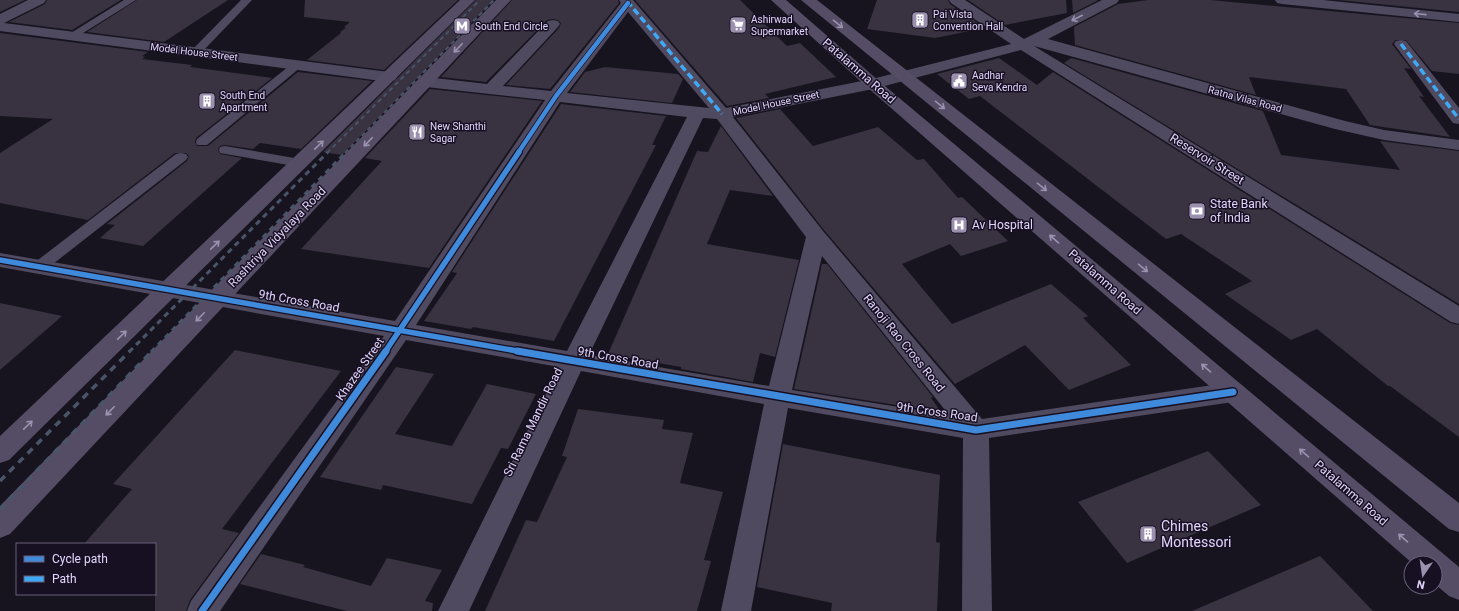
<svg xmlns="http://www.w3.org/2000/svg" width="1459" height="611" font-family="Roboto,sans-serif">
	<rect width="100%" height="100%" fill="#18141f"/>
	<path fill="#383241" d="M0,0H25L0,12Z
		M47,0H121L72,30L9,22L45,4Z
		M137,0H228L164,42L87,32Z
		M305,0H458L384,70L307,60L341,33L340,32L346,28L344,27L350,22L304,17Z
		M476,0H494L342,155L323,152Z
		M512,0H618L619,3L550,89L506,85L559,28L561,23L558,20L553,19L547,20L486,82L441,77Z
		M635,0H740L787,46L800,43L836,77L765,94L769,98L727,106Z
		M877,0H948L950,4L985,28L935,38L867,29Z
		M968,0H1066L1067,13L1005,25Z
		M1072,0H1097V1L1073,13Z
		M1148,0H1210L1459,23V74L1432,71L1406,40H1396L1392,44L1411,69L1404,68L1424,97L1419,96L1450,137L1370,125L1346,89L1249,77L1256,95L1075,45L1074,27L1118,4Z
		M1338,0H1459V12Z
		M0,33L148,52L142,56L145,57L142,59L192,65L190,67L272,78L196,138L195,142L197,146H208L298,72L372,81L301,149L260,143L253,149L225,145L220,146L218,150L220,154L242,158L143,246L100,238L115,225L107,224L187,161L189,156L186,153H175L88,220L0,203V153L53,119L0,116Z
		M999,58L1037,85L1053,72L1450,323L1459,325V437L1390,386H1388L1317,329L1291,340L1225,294L1252,281L1181,234L1166,239L980,96L969,99L937,74Z
		M1071,58L1263,111L1281,155L1400,170L1380,141L1459,151V304L1064,63Z
		M605,67L678,74L683,79L672,103L570,92L585,72Z
		M430,89L542,101L429,268L301,249L382,161L365,158Z
		M561,104L666,116L652,145H656L554,341L473,327L471,329L424,321L457,273L452,272Z
		M780,109L813,146L878,127L917,160L924,159L958,198L962,197L1008,241L961,256L950,244L902,264L952,324L1051,284L1088,316L1083,318L1131,365L1069,390L1025,345L955,384L824,230L736,118Z
		M721,126L773,196L730,190L707,244L799,260L775,357L760,353L753,382L681,369V367L608,354L697,151L708,152Z
		M822,264H827L933,397L931,398L941,412L794,389Z
		M0,303L62,316L0,370Z
		M235,350L341,371L222,529L239,533L190,600L186,611H155V544H84L132,489L113,484Z
		M396,367L434,374L395,434L452,446L487,384L536,394L508,449L501,448L472,504L383,485L381,490L320,477Z
		M578,409L664,420L662,429L693,433L680,483L723,492L704,560L711,561L697,611H485L526,520L537,522L567,457L562,456Z
		M783,444L940,475L936,542L940,543L937,611H831L832,603L757,587Z
		M1208,451L1261,505L1127,563L1078,502Z
		M261,554L305,565L303,567L371,586L387,558L442,570L425,601L433,603L432,611H347L240,584Z
		M1320,556L1373,611H1192Z"/>
	<g fill="none" stroke-linecap="round" stroke-linejoin="round">
		<path fill="#4f4a5f" fill-rule="evenodd" d="M124,0H136L75,38H67L66,36Z
			M241,0H252L200,54H192L191,52L192,50Z
			M297,62L303,65L301,67L207,145H197L196,142L197,139L293,63Z
			M225,146L300,159L305,160L307,163L305,166L300,167L220,153L219,150L220,147Z
			M181,153L186,154L188,157L186,160L44,271L39,272L34,271L31,267L34,263L176,154Z"/>
		<path fill="#4f4a5f" fill-rule="evenodd" d="M28,0H46L44,3L4,23L389,72L395,74L397,77L395,80L389,82L0,31V14Z
			M619,0H633L726,108L872,79L1011,44L951,3L949,0H965L1024,39L1102,0H1119L1117,3L1048,39L1345,121L1384,130L1459,140V150L1384,140L1335,129L1034,46L1459,306V324L1451,322L1021,50L873,89L733,117L823,231L982,419L1233,382L1242,385L1245,392L1242,399L1233,402L989,438L992,611H962L963,438L788,408L751,611H721L764,404L581,371L469,611H438L559,367L406,340L220,611H187L191,601L384,336L0,267V253L395,321L545,100L426,87L420,85L418,82L420,79L426,77L487,84L548,21L553,20L558,21L560,24L558,27L503,86L551,91L621,3ZM628,12L709,108L567,93ZM560,102L687,117L567,351L416,325ZM703,118L717,119L806,237L769,386L589,355ZM822,256L949,415L792,390Z
			M1275,0H1323L1459,14V22L1282,4L1277,3Z
			M1401,40L1406,41L1459,108V124L1453,123L1394,44L1396,41Z"/>
		<path fill="#544d65" fill-rule="evenodd" d="M460,0H475L9,460L0,463V436Z
			M496,0H511L10,534L0,538V506Z
			M771,0H786L879,81L1459,567V600L1449,596L1435,584V563H1412L867,87Z
			M801,0H817L1459,503V532L1449,529Z"/>
		<path stroke="#495569" stroke-width="2" stroke-dasharray="4.5 3.5" stroke-linecap="butt" d="M327,153L480,0
			M345,153L494,0"/>
		<path stroke="#495569" stroke-width="3" stroke-dasharray="5.5 4.5" stroke-linecap="butt" d="M129,352L328,152
			M151,352L346,152"/>
		<path stroke="#495569" stroke-width="3.5" stroke-dasharray="7 6" stroke-linecap="butt" d="M0,481L130,351
			M0,509L152,351"/>
		<path stroke="#3fa9f5" stroke-width="3.5" stroke-dasharray="7 3.5" stroke-linecap="butt" d="M627,1L722,114
			M1401,44L1459,119"/>
		<g stroke="#171023" stroke-width="6">
			<path id="cycleway-far2" d="M518,153L556,96L628,3"/>
		</g>
		<g stroke="#171023" stroke-width="8">
			<path id="cycleway-far1" d="M0,260L523,352
				M385,352L519,152"/>
		</g>
		<g stroke="#171023" stroke-width="10">
			<path id="cycleway" d="M517,351L976,430L1233,392
				M202,611L386,351"/>
		</g>
		<use href="#cycleway-far2" stroke="#408adc" stroke-width="4.5"/>
		<use href="#cycleway-far1" stroke="#408adc" stroke-width="5.5"/>
		<use href="#cycleway" stroke="#408adc" stroke-width="7"/>
	</g>
	<defs><path id="oneway-shaft" d="M-6 0H5M1.5-3L5.5 0L1.5 3" fill="none" stroke-width="1.6" stroke-linecap="round" stroke-linejoin="round"/></defs>
	<g stroke="#9890ae">
		<use href="#oneway-shaft" transform="translate(1420 14) rotate(-174)"/>
		<use href="#oneway-shaft" transform="translate(1077 18) rotate(153)"/>
	</g>
	<g stroke="#9b91b0">
		<use href="#oneway-shaft" transform="translate(838 24) rotate(39)"/>
		<use href="#oneway-shaft" transform="translate(458 48) rotate(134)"/>
		<use href="#oneway-shaft" transform="translate(940 105) rotate(39)"/>
		<use href="#oneway-shaft" transform="translate(368 142) rotate(134)"/>
		<use href="#oneway-shaft" transform="translate(319 145) rotate(-44)"/>
		<use href="#oneway-shaft" transform="translate(1042 187) rotate(39)"/>
		<use href="#oneway-shaft" transform="translate(1054 239) rotate(-139)"/>
		<use href="#oneway-shaft" transform="translate(215 245) rotate(-44)"/>
		<use href="#oneway-shaft" transform="translate(1143 268) rotate(39)"/>
		<use href="#oneway-shaft" transform="translate(200 317) rotate(134)"/>
		<use href="#oneway-shaft" transform="translate(122 335) rotate(-44)"/>
		<use href="#oneway-shaft" transform="translate(1206 368) rotate(-139)"/>
		<use href="#oneway-shaft" transform="translate(110 411) rotate(134)"/>
		<use href="#oneway-shaft" transform="translate(28 425) rotate(-44)"/>
		<use href="#oneway-shaft" transform="translate(1304 453) rotate(-139)"/>
		<use href="#oneway-shaft" transform="translate(1403 538) rotate(-139)"/>
	</g>
	<defs>
		<g id="building-square" transform="scale(0.9)"><rect x="-9" y="-9" width="18" height="18" rx="4" fill="#9b91af" stroke="#171023"/><path d="M-4-6H4V6H1V3H-1V6H-4ZM-2.5-4.3h1.7v1.8h-1.7ZM.8-4.3h1.7v1.8H.8ZM-2.5-1h1.7V.8h-1.7ZM.8-1h1.7V.8H.8Z" fill="#fff"/></g>
		<g id="supermarket-square" transform="scale(0.9)"><rect x="-9" y="-9" width="18" height="18" rx="4" fill="#9b91af" stroke="#171023"/><path d="M-6-5.5h2.5l.6 2H6L4.5 2H-2.5L-4.4-4H-6ZM-1.5 3.2a1.3 1.3 0 1 0 .1 0ZM3 3.2a1.3 1.3 0 1 0 .1 0Z" fill="#fff"/></g>
		<g id="metro-square" transform="scale(0.9)"><rect x="-9" y="-9" width="18" height="18" rx="4" fill="#9b91af" stroke="#171023"/><path d="M-5.5 5V-5H-3L0 0L3-5H5.5V5H3V-.5L0 4L-3-.5V5Z" fill="#fff"/></g>
		<g id="civic-square" transform="scale(0.9)"><rect x="-9" y="-9" width="18" height="18" rx="4" fill="#9b91af" stroke="#171023"/><path d="M-.6-6.5H3V-4.5H.6V-3L4-1V1h2V6H-6V1h2V-1L-.6-3ZM-1.2 2.5V6h2.4V2.5Z" fill="#fff"/></g>
		<g id="restaurant-square" transform="scale(0.9)"><rect x="-9" y="-9" width="18" height="18" rx="4" fill="#9b91af" stroke="#171023"/><path d="M-5-6h1v4h1v-4h1v4h1v-4h1v5L-1.5 .5V6h-2V.5L-5-1ZM5-6V6H3V1.5H1.5Q1.5-4 5-6Z" fill="#fff"/></g>
		<g id="bank-square" transform="scale(0.9)"><rect x="-9" y="-9" width="18" height="18" rx="4" fill="#9b91af" stroke="#171023"/><path d="M-6-4H6V4H-6ZM0-2.3a2.3 2.3 0 1 0 0 4.6a2.3 2.3 0 1 0 0-4.6Z" fill="#fff"/></g>
		<g id="hospital-square" transform="scale(0.9)"><rect x="-9" y="-9" width="18" height="18" rx="4" fill="#9b91af" stroke="#171023"/><path d="M-5-5h3v3.5h4V-5h3V5h-3V1.5h-4V5h-3Z" fill="#fff"/></g>
	</defs>
	<g fill-rule="evenodd">
		<use href="#building-square" x="920" y="20"/>
		<use href="#supermarket-square" x="738" y="25"/>
		<use href="#metro-square" x="462" y="26"/>
		<use href="#civic-square" x="959" y="81"/>
		<use href="#building-square" x="207" y="101"/>
		<use href="#restaurant-square" x="417" y="132"/>
		<use href="#bank-square" x="1197" y="211"/>
		<use href="#hospital-square" x="959" y="225"/>
		<use href="#building-square" x="1148" y="534"/>
	</g>
	<g text-anchor="middle" dominant-baseline="central" stroke-width="3" stroke-linejoin="round" paint-order="stroke">
		<g font-size="10" fill="#e2d5fc" stroke="#171023" text-anchor="start">
			<text x="933" y="14">Pai Vista<tspan x="933" dy="12">Convention Hall</tspan></text>
			<text x="751" y="19">Ashirwad<tspan x="751" dy="12">Supermarket</tspan></text>
			<text x="475" y="26">South End Circle</text>
			<text x="972" y="75">Aadhar<tspan x="972" dy="12">Seva Kendra</tspan></text>
			<text x="220" y="95">South End<tspan x="220" dy="12">Apartment</tspan></text>
			<text x="430" y="126">New Shanthi<tspan x="430" dy="12">Sagar</tspan></text>
		</g>
		<g font-size="10" fill="#e2d5fc" stroke="#171023">
			<text transform="translate(194 52) rotate(7)">Model House Street</text>
			<text transform="translate(1245 99) rotate(15)">Ratna Vilas Road</text>
			<text transform="translate(776 103) rotate(-12)">Model House Street</text>
		</g>
		<g font-size="12" fill="#e2d5fc" stroke="#171023">
			<text transform="translate(859 71) rotate(41)">Patalamma Road</text>
			<text transform="translate(1207 159) rotate(32)">Reservoir Street</text>
			<text transform="translate(277 237) rotate(-46)">Rashtriya Vidyalaya Road</text>
			<text transform="translate(1105 282) rotate(41)">Patalamma Road</text>
			<text transform="translate(299 301) rotate(10)">9th Cross Road</text>
			<text transform="translate(904 343) rotate(51)">Ranoji Rao Cross Road</text>
			<text transform="translate(618 358) rotate(10)">9th Cross Road</text>
			<text transform="translate(360 369) rotate(-55)">Khazee Street</text>
			<text transform="translate(937 412) rotate(8)">9th Cross Road</text>
			<text transform="translate(533 422) rotate(-64)">Sri Rama Mandir Road</text>
			<text transform="translate(1351 493) rotate(41)">Patalamma Road</text>
		</g>
		<g font-size="12" fill="#e2d5fc" stroke="#171023" text-anchor="start">
			<text x="1210" y="204">State Bank<tspan x="1210" dy="14">of India</tspan></text>
			<text x="972" y="225">Av Hospital</text>
		</g>
		<g font-size="14" fill="#e2d5fc" stroke="#171023" text-anchor="start">
			<text x="1161" y="526">Chimes<tspan x="1161" dy="16">Montessori</tspan></text>
		</g>
	</g>
	<rect x="16" y="543" width="140" height="52" fill="#171023" stroke="#685f7a"/>
	<rect x="24" y="556" width="20" height="6" fill="#408adc" stroke="#685f7a"/>
	<text x="52" y="563" font-size="12" fill="#e2d5fc">Cycle path</text>
	<rect x="24" y="576" width="20" height="6" fill="#3fa9f5" stroke="#685f7a"/>
	<text x="52" y="583" font-size="12" fill="#e2d5fc">Path</text>
	<g transform="translate(1423 575) rotate(193)"><circle r="19" fill="#171023" stroke="#685f7a"/>
	<path d="M0-3L7 15L0 10L-7 15Z" fill="#9b91af"/>
	<text y="-6" font-size="11" font-weight="bold" text-anchor="middle" fill="#e2d5fc">N</text>
	</g>
</svg>
